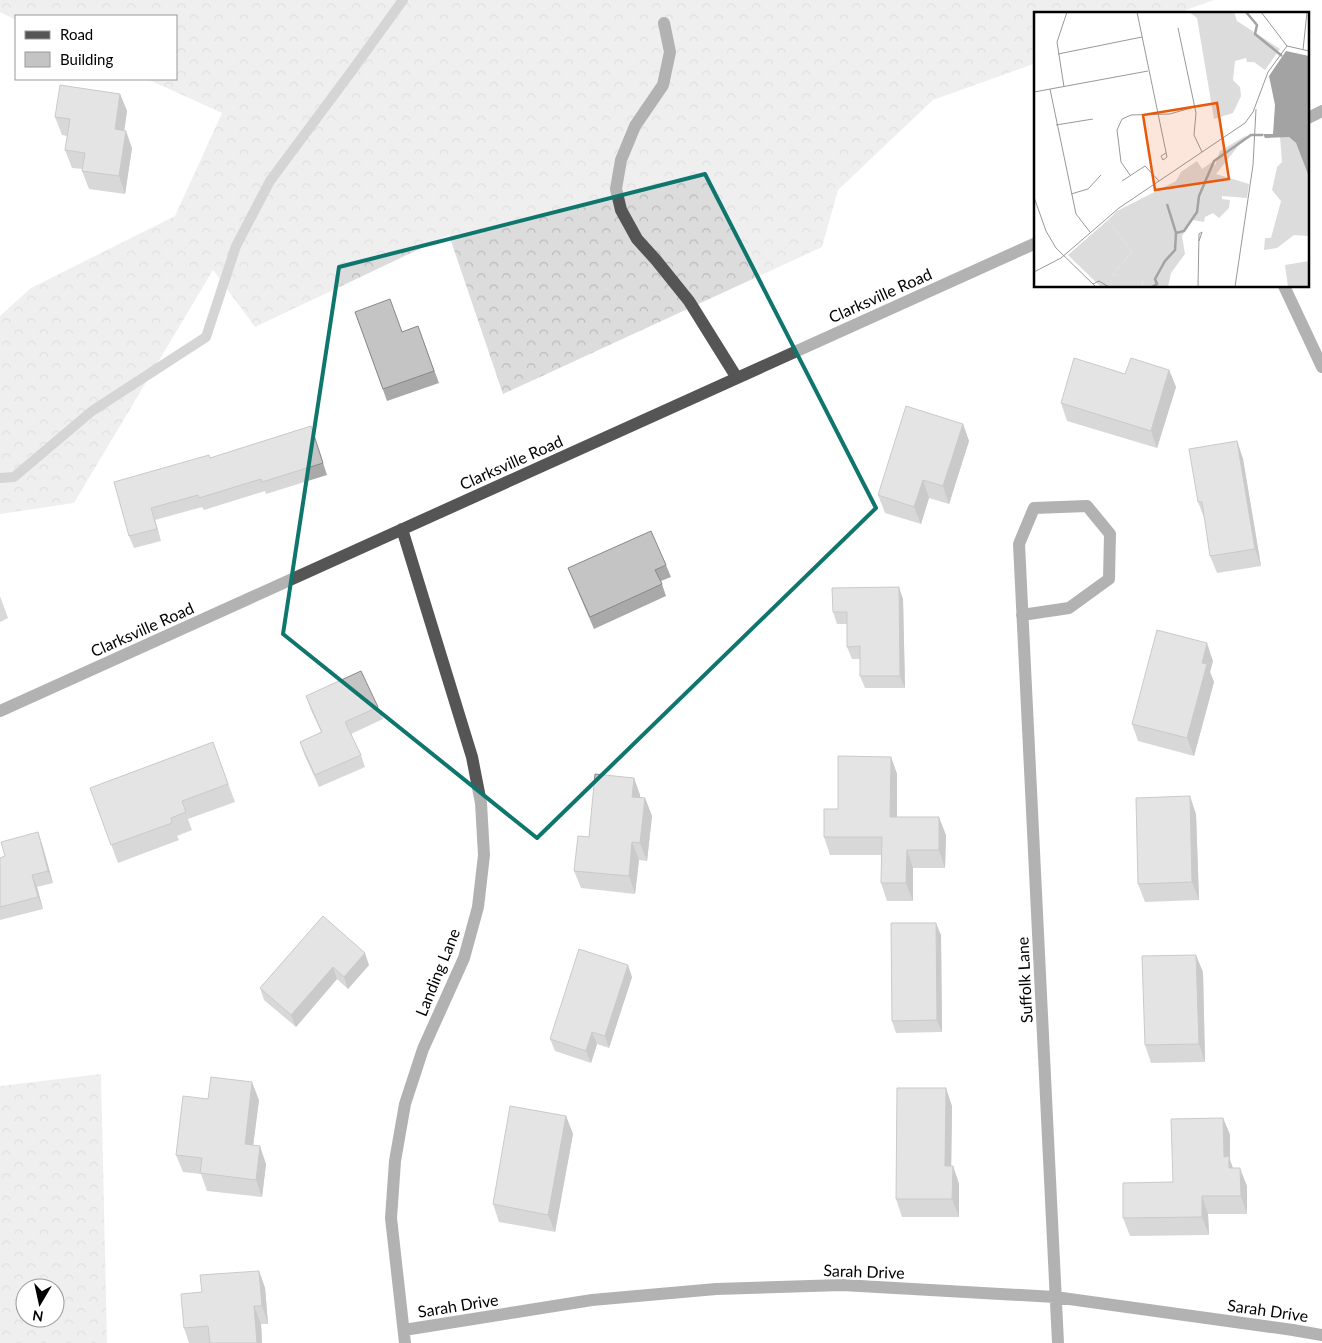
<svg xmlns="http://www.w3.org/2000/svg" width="1322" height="1343" font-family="Lato,sans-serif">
	<defs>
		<pattern id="forest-crowns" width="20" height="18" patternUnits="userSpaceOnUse" patternTransform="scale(1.25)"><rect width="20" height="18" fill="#dcdcdc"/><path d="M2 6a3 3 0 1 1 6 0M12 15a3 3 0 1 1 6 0" fill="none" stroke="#bbb"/></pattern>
	</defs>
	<rect width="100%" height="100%" fill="#fff"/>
	<path fill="url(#forest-crowns)" fill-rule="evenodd" d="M0,0H1214L1175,14H1036V63L933,100L838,190L822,247L503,394L449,235L255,327L213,270L74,503L0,514V316L31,288L175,216L222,113L147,79H176V16H16V20L0,12Z
		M101,1074L107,1343H0V1086ZM25,1288H55V1318H25Z"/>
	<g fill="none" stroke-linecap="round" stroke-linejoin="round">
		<path stroke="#a3a3a3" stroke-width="10" d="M0,478L14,477L92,411L206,337L236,246L270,181L351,72L403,0"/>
		<path stroke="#555" stroke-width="12" d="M664,23L670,52L663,85L635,126L621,160L616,189L621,210L637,239L656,260L689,301L737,378
			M1308,118L1322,111
			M1284,286L1322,367
			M402,529L472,757L481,803L484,855L478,907L464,958L423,1049L405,1104L395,1161L391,1218L405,1343
			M1022,615L1069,608L1109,579L1110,534L1087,506L1034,508L1019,544L1058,1343
			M0,711L1036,243
			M404,1330L592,1300L716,1289L842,1285L1055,1297L1293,1330L1322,1335"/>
	</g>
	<path fill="#a9a9a9" d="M120,94L127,111L124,130L132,148L125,194L89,189L82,171L83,169L72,168L65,150L67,136L62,135L55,117Z
		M355,312L402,332L418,326L439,383L387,401Z
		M1169,370L1176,387L1157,448L1067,421L1061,403L1125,374Z
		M963,424L969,441L949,504L929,498L921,524L885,513L878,495Z
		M311,426L327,475L266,494L265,491L204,510L202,507L155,520L161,541L134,548L129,536L114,482L210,458Z
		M1237,441L1243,459L1261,566L1217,573L1210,556L1205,520L1198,502Z
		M666,565L671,577L661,581L666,596L594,629L573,580L568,568Z
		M0,596L8,618L0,622Z
		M903,599L905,688H865L860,676V659H852L847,647V624H837L833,612Z
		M1213,661L1210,672L1214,682L1194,756L1138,741L1132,724Z
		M306,696L378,707L383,719L351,734L361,755L365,767L319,787L304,754L300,742L321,732L310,708Z
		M213,742L235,802L188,819L192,830L177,836L179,840L118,863L90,788Z
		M891,757L897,774V817L946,835L945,868H913V901H887L881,883V855H830L824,837L838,809Z
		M634,778L640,795V797L645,798L652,816L647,861L639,860L635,894L581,888L574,871L589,837Z
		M1196,814L1199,900L1145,902L1138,884Z
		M38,832L42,844L53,883L37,887L43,909L0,920V858L5,856Z
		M323,916L369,965L348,989L337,979L296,1027L264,1000L260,988Z
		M941,935L942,1032L896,1033L892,1021Z
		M1203,972L1205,1062L1151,1063L1145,1045Z
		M632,977L609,1048L597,1044L591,1063L555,1051L550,1039Z
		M208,1099L259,1100L253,1145L266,1164L262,1197L207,1191L201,1174L183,1172L176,1155Z
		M952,1106L951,1166H953L959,1184V1217H902L896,1199Z
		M566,1116L573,1134L555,1232L499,1222L493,1204Z
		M1223,1118L1230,1135V1160L1233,1168L1247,1186V1214H1208L1209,1235L1130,1236L1123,1218L1173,1182Z
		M259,1271L265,1288L268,1324H261L262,1343H189L184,1328L202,1292Z"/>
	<path fill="#898989" d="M120,94L127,111L122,147L115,129Z
		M126,131L132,148L125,194L119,176Z
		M1169,370L1176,387L1157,448L1151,431Z
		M963,424L969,441L949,504L943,486Z
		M1237,441L1243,459L1261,566L1255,549Z
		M923,480L929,498L921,524L914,507Z
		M151,508L155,520L161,541L157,529Z
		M899,587L903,599L905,688L900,676Z
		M1207,643L1213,661L1210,672L1214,682L1194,756L1187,738L1202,663Z
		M891,757L897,774V834L890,817Z
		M634,778L640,795L638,815L632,797Z
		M1190,796L1196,814L1199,900L1192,882Z
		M645,798L652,816L647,861L640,843Z
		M939,817L946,835L945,868L939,850Z
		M38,832L42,844L53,883L48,871Z
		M632,842L639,860L635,894L629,876Z
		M907,850L913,868V901L906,883Z
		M32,875L37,887L43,909L38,897Z
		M936,923L941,935L942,1032L937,1020Z
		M365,953L369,965L348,989L344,977Z
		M1196,955L1203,972L1205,1062L1199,1044Z
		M628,965L632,977L609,1048L605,1036Z
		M333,967L337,979L296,1027L291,1015Z
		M592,1032L597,1044L591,1063L586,1051Z
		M252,1082L259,1100L251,1162L245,1144Z
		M946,1088L952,1106L951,1184L945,1166Z
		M566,1116L573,1134L555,1232L548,1215Z
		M1223,1118L1230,1135V1160L1235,1174H1230L1224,1157Z
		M260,1146L266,1164L262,1197L256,1180Z
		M953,1166L959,1184V1217L952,1199Z
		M1240,1168L1247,1186V1214L1241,1196Z
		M1202,1196L1208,1214L1209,1235L1202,1217Z
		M259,1271L265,1288L268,1324L262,1306Z
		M254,1306L261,1324L262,1343H257Z"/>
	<path fill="#c4c4c4" stroke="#898989" d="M60,85L120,94L115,129L126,131L119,176L82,171L85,153L65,150L70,119L55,117Z
		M390,299L402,332L418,326L434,371L383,389L355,312Z
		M1074,358L1125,374L1131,358L1169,370L1151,431L1061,403Z
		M906,406L963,424L943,486L923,480L914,507L878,495Z
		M311,426L323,463L262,482L261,479L199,498L198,495L151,508L157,529L129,536L114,482L209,455L210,458Z
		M1237,441L1255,549L1210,556L1202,502H1198L1189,449Z
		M651,531L666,565L655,570L662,584L590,617L568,568Z
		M899,587L900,676H860V646L847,647V612H833L832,588Z
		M1157,630L1207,643L1202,663L1207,664L1187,738L1132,724Z
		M361,671L378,707L345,722L361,755L315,775L300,742L322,732L306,696Z
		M213,742L228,784L182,801L186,812L171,818L172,823L111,845L90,788Z
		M838,756L891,757L890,817H939V850H907L906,883H881L882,837H824V809H838Z
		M595,774L634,778L632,797L645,798L640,843L632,842L629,876L574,871L578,836L589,837Z
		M1190,796L1192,882L1138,884L1136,798Z
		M38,832L48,871L32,875L38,897L0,907V858L5,856L1,842Z
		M323,916L365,953L344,977L333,967L291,1015L260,988Z
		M891,923H936L937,1020L892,1021Z
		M579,949L628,965L605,1036L592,1032L586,1051L550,1039Z
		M1196,955L1199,1044L1145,1045L1142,956Z
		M211,1077L252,1082L245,1144L260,1146L256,1180L200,1173L202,1158L176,1155L183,1096L208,1099Z
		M897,1088H946L945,1166H953L952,1199H896Z
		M510,1106L566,1116L548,1215L493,1204Z
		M1223,1118L1224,1157L1229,1156V1168H1240L1241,1196H1202V1217L1123,1218V1183L1173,1182L1171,1119Z
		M259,1271L262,1306H254L257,1343H210L208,1326L184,1328L181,1294L202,1292L200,1275Z"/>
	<path d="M0 0H1322V1343H0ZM705,174L876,508L537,838L283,634L339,267Z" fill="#fff" fill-opacity=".55" fill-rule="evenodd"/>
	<path fill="none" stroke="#0f766e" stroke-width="4" stroke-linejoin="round" d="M705,174L876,508L537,838L283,634L339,267Z"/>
	<g text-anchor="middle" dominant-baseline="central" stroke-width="5" stroke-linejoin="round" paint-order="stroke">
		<g font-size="16" fill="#000" stroke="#fff">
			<text transform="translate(880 295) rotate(-24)">Clarksville Road</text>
			<text transform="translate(511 462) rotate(-24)">Clarksville Road</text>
			<text transform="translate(142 629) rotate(-24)">Clarksville Road</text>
			<text transform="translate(437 972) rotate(-68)">Landing Lane</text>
			<text transform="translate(1024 980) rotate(-93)">Suffolk Lane</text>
			<text transform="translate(864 1271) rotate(2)">Sarah Drive</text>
			<text transform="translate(458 1305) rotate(-9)">Sarah Drive</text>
			<text transform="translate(1268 1310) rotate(8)">Sarah Drive</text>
		</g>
	</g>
	<g transform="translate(1034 12)">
		<rect width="275" height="275" fill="#fff"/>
		<path d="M155,0H200L203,9L246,37L231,58L220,50H213L212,46L201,49L199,68L206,75L207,84L199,101L180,107L163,6ZM213,123L182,162L215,172L213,186L188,184V187L196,188L195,196L185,206L179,201L171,205L170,210L159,208L148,224L151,242L137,261L134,275H108L109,267L78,263L98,240L74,208L83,199L142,169L147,160L163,149L168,157L178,150L181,153L186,139ZM246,125H255L262,131L275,165V224L260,223L243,236L230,238L231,226H237L247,189L238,178L243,155L248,150ZM275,249V275H254L251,253Z" fill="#dcdcdc"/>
		<path d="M74,208L98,240L78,263L90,264L97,261L109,267L108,275H67L34,243Z" fill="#dcdcdc"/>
		<path d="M252,39L275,44V165L262,131L255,125L231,126L229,122H239L241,93L235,64Z" fill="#a3a3a3"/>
		<path fill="none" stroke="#a3a3a3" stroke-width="2.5" d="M212,0L223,13L221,22L248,44M142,221L150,219L163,200L165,184L180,149L217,123H229M118,275L123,272L121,267L131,249L141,238L142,221L133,192"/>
		<path fill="none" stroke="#999" stroke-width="1" d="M103,0L133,145L129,148L127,144L132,141M227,0L253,34L275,39M144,16L162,101L160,123L168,140M269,38L273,0M24,42L108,25M30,75L23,30L33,0M16,77L42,202L56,220M0,80L114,59M22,113L59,107M96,163L87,150L83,118L88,107L97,103L136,102L160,95M88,169L111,154L125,169M37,182L54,177L67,163M0,185L12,219L22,236L62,275M0,260L27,246L85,196L211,111L219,100L234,60L253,34M59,272L65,269L75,275M164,275L165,222L168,220L165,229M201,275L219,153L222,97"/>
		<path fill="#e8590c" fill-opacity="0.15" stroke="#e8590c" stroke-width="2.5" d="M183,91L195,167L121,178L109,103Z"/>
		<rect width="275" height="275" fill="none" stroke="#000" stroke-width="2.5"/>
	</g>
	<rect x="15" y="15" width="162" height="65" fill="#ffffff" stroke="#999999"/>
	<rect x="25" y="31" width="25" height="8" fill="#555555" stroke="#999999"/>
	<text x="60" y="40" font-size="15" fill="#000000">Road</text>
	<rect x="25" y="52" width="25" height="15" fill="#c4c4c4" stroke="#999999"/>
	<text x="60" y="65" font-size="15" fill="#000000">Building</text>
	<g transform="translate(40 1303) rotate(189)"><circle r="24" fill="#ffffff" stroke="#999999"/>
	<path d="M0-4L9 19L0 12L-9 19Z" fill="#000000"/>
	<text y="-8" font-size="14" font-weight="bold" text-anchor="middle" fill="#000000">N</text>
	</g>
</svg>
